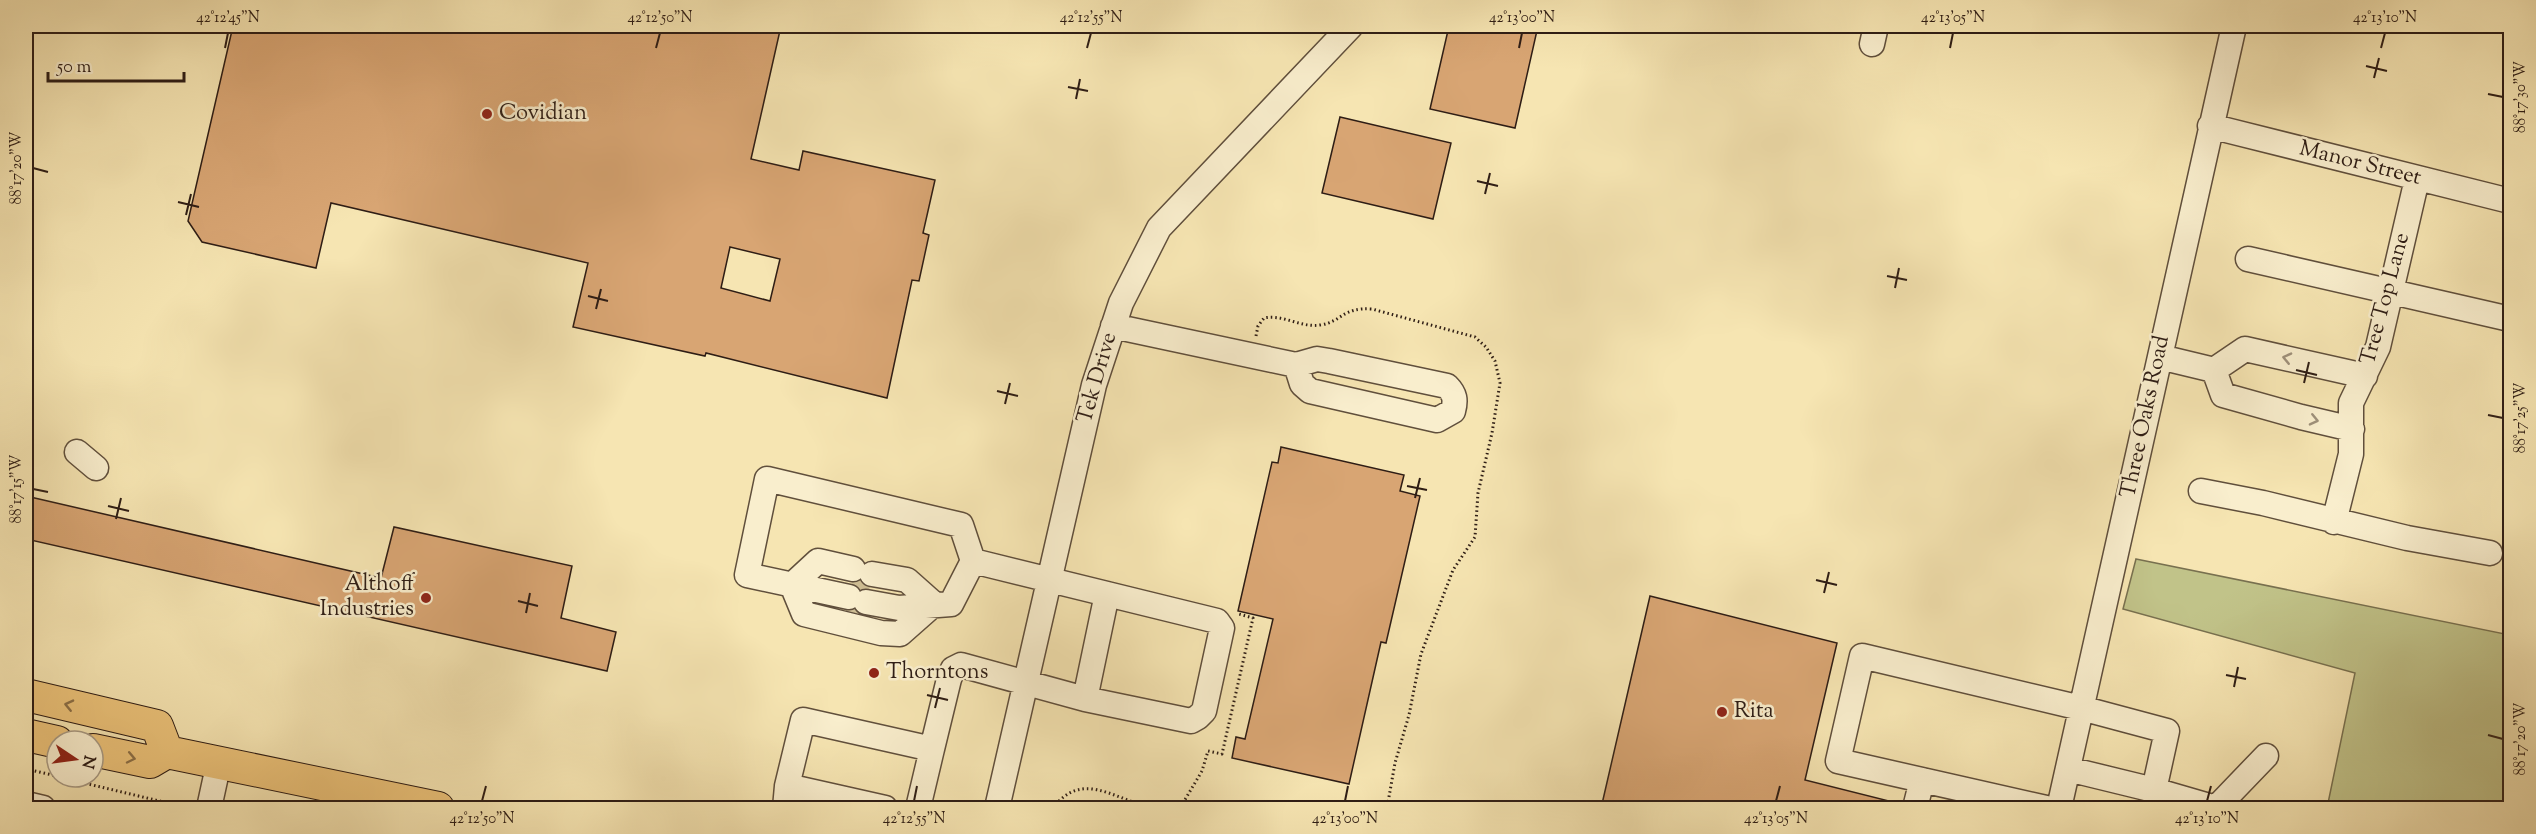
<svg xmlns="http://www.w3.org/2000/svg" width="2536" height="834" font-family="'Sorts Mill Goudy',serif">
	<rect width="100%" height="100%" fill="#f6e5b2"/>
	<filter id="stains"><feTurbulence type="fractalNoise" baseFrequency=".00333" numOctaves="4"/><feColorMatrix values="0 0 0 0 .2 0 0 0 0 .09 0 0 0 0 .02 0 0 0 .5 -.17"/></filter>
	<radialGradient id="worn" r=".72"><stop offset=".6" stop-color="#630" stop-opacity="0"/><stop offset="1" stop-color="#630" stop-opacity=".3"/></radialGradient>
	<path fill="#c1c389" stroke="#78704f" stroke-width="1.5" d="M2136,559L2510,635V808H2327L2355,673L2123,609Z"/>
	<path fill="#d8a573" stroke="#2e1d15" stroke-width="1.5" fill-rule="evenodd" d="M233,26H781L751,159L799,170L803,151L935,180L923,233L929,235L919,281L912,280L887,398L706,353L705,356L573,327L588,263L331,203L316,268L202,242L188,221ZM730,247L780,259L770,301L721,288Z
		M1449,26H1538L1515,128L1430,109Z
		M1340,117L1451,143L1433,219L1322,193Z
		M1281,447L1404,475L1400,491L1420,496L1386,643L1381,642L1349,784L1232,758L1236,737L1245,739L1273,619L1238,611L1272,462L1278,463Z
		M26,496L381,578L394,527L572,566L561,618L616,632L607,671L26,539Z
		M1650,596L1837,643L1805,780L1897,803V808H1624L1602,804Z"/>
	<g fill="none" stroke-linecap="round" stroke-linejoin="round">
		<path stroke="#cebd93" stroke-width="24" stroke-dasharray="24 12" stroke-linecap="butt" d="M852,582L870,586
			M846,611L862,614"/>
		<g stroke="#604f3c" stroke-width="27">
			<path id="minor" d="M1872,44L1876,26
				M2210,126L2510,201
				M2248,259L2510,319
				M1113,326L1296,365L1317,359L1329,361L1447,386C1455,394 1456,400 1453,411L1437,420L1310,391L1302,384L1296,365
				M2160,357L2214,370
				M2214,370L2245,349L2365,376
				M2214,370L2223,395L2301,417L2352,429
				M77,452L96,468
				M2201,491L2263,503L2407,538L2490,553
				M2334,522L2351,454V403L2378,347L2417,179
				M872,574L907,580L934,604
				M792,585L804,614L881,633L900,634L934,604
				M792,585L818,561L853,569
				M849,597L747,575L767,479L961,525L973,561L1217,621L1222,628L1204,711L1198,717L1191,721L1085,699L961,665L953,669L949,679L932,749
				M866,602L899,608L951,604L973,561
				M1085,699L1107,594
				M787,786L885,808
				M2154,790L2216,808L2266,756
				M26,804L43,808
				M209,808L219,762
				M785,808L787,786L803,720L932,749L918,808
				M997,808L1094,385L1121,303L1159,228L1351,26
				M1915,808L1922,780
				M2046,808L1838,761L1862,656L2081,708L2167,731L2154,790L2068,769
				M2059,808L2234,26"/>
		</g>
		<g stroke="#2e1d15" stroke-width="34">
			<path id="major" d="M26,695L157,726L167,752
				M26,735L57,742
				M93,750L150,762L167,752L438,808"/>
		</g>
		<path stroke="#2e1d15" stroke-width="3" stroke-dasharray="1.5 3" stroke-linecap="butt" d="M1256,336L1258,326L1264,318C1283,314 1301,328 1320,325C1342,322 1342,307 1372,309L1475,337L1486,347L1495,361L1500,383L1492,433L1478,493L1475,537L1453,570L1421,654L1409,715L1395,763L1387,808
			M26,769L57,776
			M59,777L172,804L190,805
			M1053,808C1081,771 1111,797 1146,806C1158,809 1172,806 1183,803L1202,771L1208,751L1222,754L1253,618L1239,614"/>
		<use href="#minor" stroke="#f9eecd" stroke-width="24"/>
		<use href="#major" stroke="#ebc279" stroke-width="32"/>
	</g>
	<defs><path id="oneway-chevron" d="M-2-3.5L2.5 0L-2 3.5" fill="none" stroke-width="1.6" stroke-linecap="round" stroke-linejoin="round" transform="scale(1.5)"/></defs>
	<g stroke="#9e907a">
		<use href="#oneway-chevron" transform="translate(2287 358) rotate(-167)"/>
		<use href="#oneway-chevron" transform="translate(2314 420) rotate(13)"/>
	</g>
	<g stroke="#8c7047">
		<use href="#oneway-chevron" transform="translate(69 705) rotate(-167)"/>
		<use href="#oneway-chevron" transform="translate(131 758) rotate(12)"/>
	</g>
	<path fill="none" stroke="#2e1d15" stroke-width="2" d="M225,48L228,33M656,48L660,33M1087,48L1091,33M1519,48L1522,33M1950,48L1953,33M2381,48L2385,33M2366,66L2387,71M2374,78L2379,58M1068,87L1088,91M2488,94L2503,97M1076,99L1080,79M33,168L48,172M1477,181L1498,186M1485,194L1490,173M178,202L199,207M186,215L191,194M1887,276L1907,280M1895,288L1899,268M588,296L608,301M596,309L601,289M2296,370L2317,375M2304,383L2309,362M997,391L1018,396M1005,404L1010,383M2488,415L2503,418M1407,486L1427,490M33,489L48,492M1415,498L1420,478M108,506L129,511M116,519L121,498M1816,580L1837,585M1824,593L1829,572M518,601L538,606M526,613L530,593M2226,675L2246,679M2234,687L2238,667M927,695L948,700M935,708L940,688M2488,735L2503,739M482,801L486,786M914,801L917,786M1345,801L1348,786M1776,801L1780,786M2207,801L2211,786"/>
	<g fill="#8f2418" stroke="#f9eecd" stroke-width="2">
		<circle cx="487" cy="114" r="6"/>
		<circle cx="426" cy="598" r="6"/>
		<circle cx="874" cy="673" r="6"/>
		<circle cx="1722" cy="712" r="6"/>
	</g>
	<g text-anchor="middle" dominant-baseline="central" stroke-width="5" stroke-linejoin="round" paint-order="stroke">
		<g font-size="22" fill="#2e1d15" stroke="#f9eecd" text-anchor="start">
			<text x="499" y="114">Covidian</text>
			<text x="414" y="585" text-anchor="end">Althoff<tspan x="414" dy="25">Industries</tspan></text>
			<text x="886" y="673">Thorntons</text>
			<text x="1734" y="712">Rita</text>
		</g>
		<g font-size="22" fill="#2e1d15" stroke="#f9eecd">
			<text transform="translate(2360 164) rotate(14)">Manor Street</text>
			<text transform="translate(2386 299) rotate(-75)">Tree Top Lane</text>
			<text transform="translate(1098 378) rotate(-74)">Tek Drive</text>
			<text transform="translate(2146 417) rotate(-78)">Three Oaks Road</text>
		</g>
	</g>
	<rect width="2536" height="834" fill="none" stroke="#f6e5b2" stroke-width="66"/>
	<g transform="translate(75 759) rotate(103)"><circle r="28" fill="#f9eecd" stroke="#a89a83" stroke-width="1.5"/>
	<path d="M0-4.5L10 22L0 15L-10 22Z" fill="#8f2418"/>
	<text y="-9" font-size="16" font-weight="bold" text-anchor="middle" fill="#2e1d15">N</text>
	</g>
	<path d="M48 72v9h136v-9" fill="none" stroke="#2e1d15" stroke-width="3"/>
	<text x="57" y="72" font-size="18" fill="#2e1d15" stroke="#f9eecd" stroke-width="4.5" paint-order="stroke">50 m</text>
	<rect x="33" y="33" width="2470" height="768" fill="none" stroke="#2e1d15" stroke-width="2"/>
	<g font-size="15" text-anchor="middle" fill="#2e1d15">
		<text x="228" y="22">42°12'45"N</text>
		<text x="660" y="22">42°12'50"N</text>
		<text x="1091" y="22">42°12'55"N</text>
		<text x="1522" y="22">42°13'00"N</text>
		<text x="1953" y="22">42°13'05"N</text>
		<text x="2385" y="22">42°13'10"N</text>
		<text transform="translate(2520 97) rotate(-90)" y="5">88°17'30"W</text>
		<text transform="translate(16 168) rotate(-90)" y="5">88°17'20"W</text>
		<text transform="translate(2520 418) rotate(-90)" y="5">88°17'25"W</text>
		<text transform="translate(16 489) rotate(-90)" y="5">88°17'15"W</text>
		<text transform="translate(2520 739) rotate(-90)" y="5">88°17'20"W</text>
		<text x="482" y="823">42°12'50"N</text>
		<text x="914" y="823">42°12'55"N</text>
		<text x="1345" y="823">42°13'00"N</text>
		<text x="1776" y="823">42°13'05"N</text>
		<text x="2207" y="823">42°13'10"N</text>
	</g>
	<rect width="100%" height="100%" filter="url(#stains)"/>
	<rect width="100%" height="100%" fill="url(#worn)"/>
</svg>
